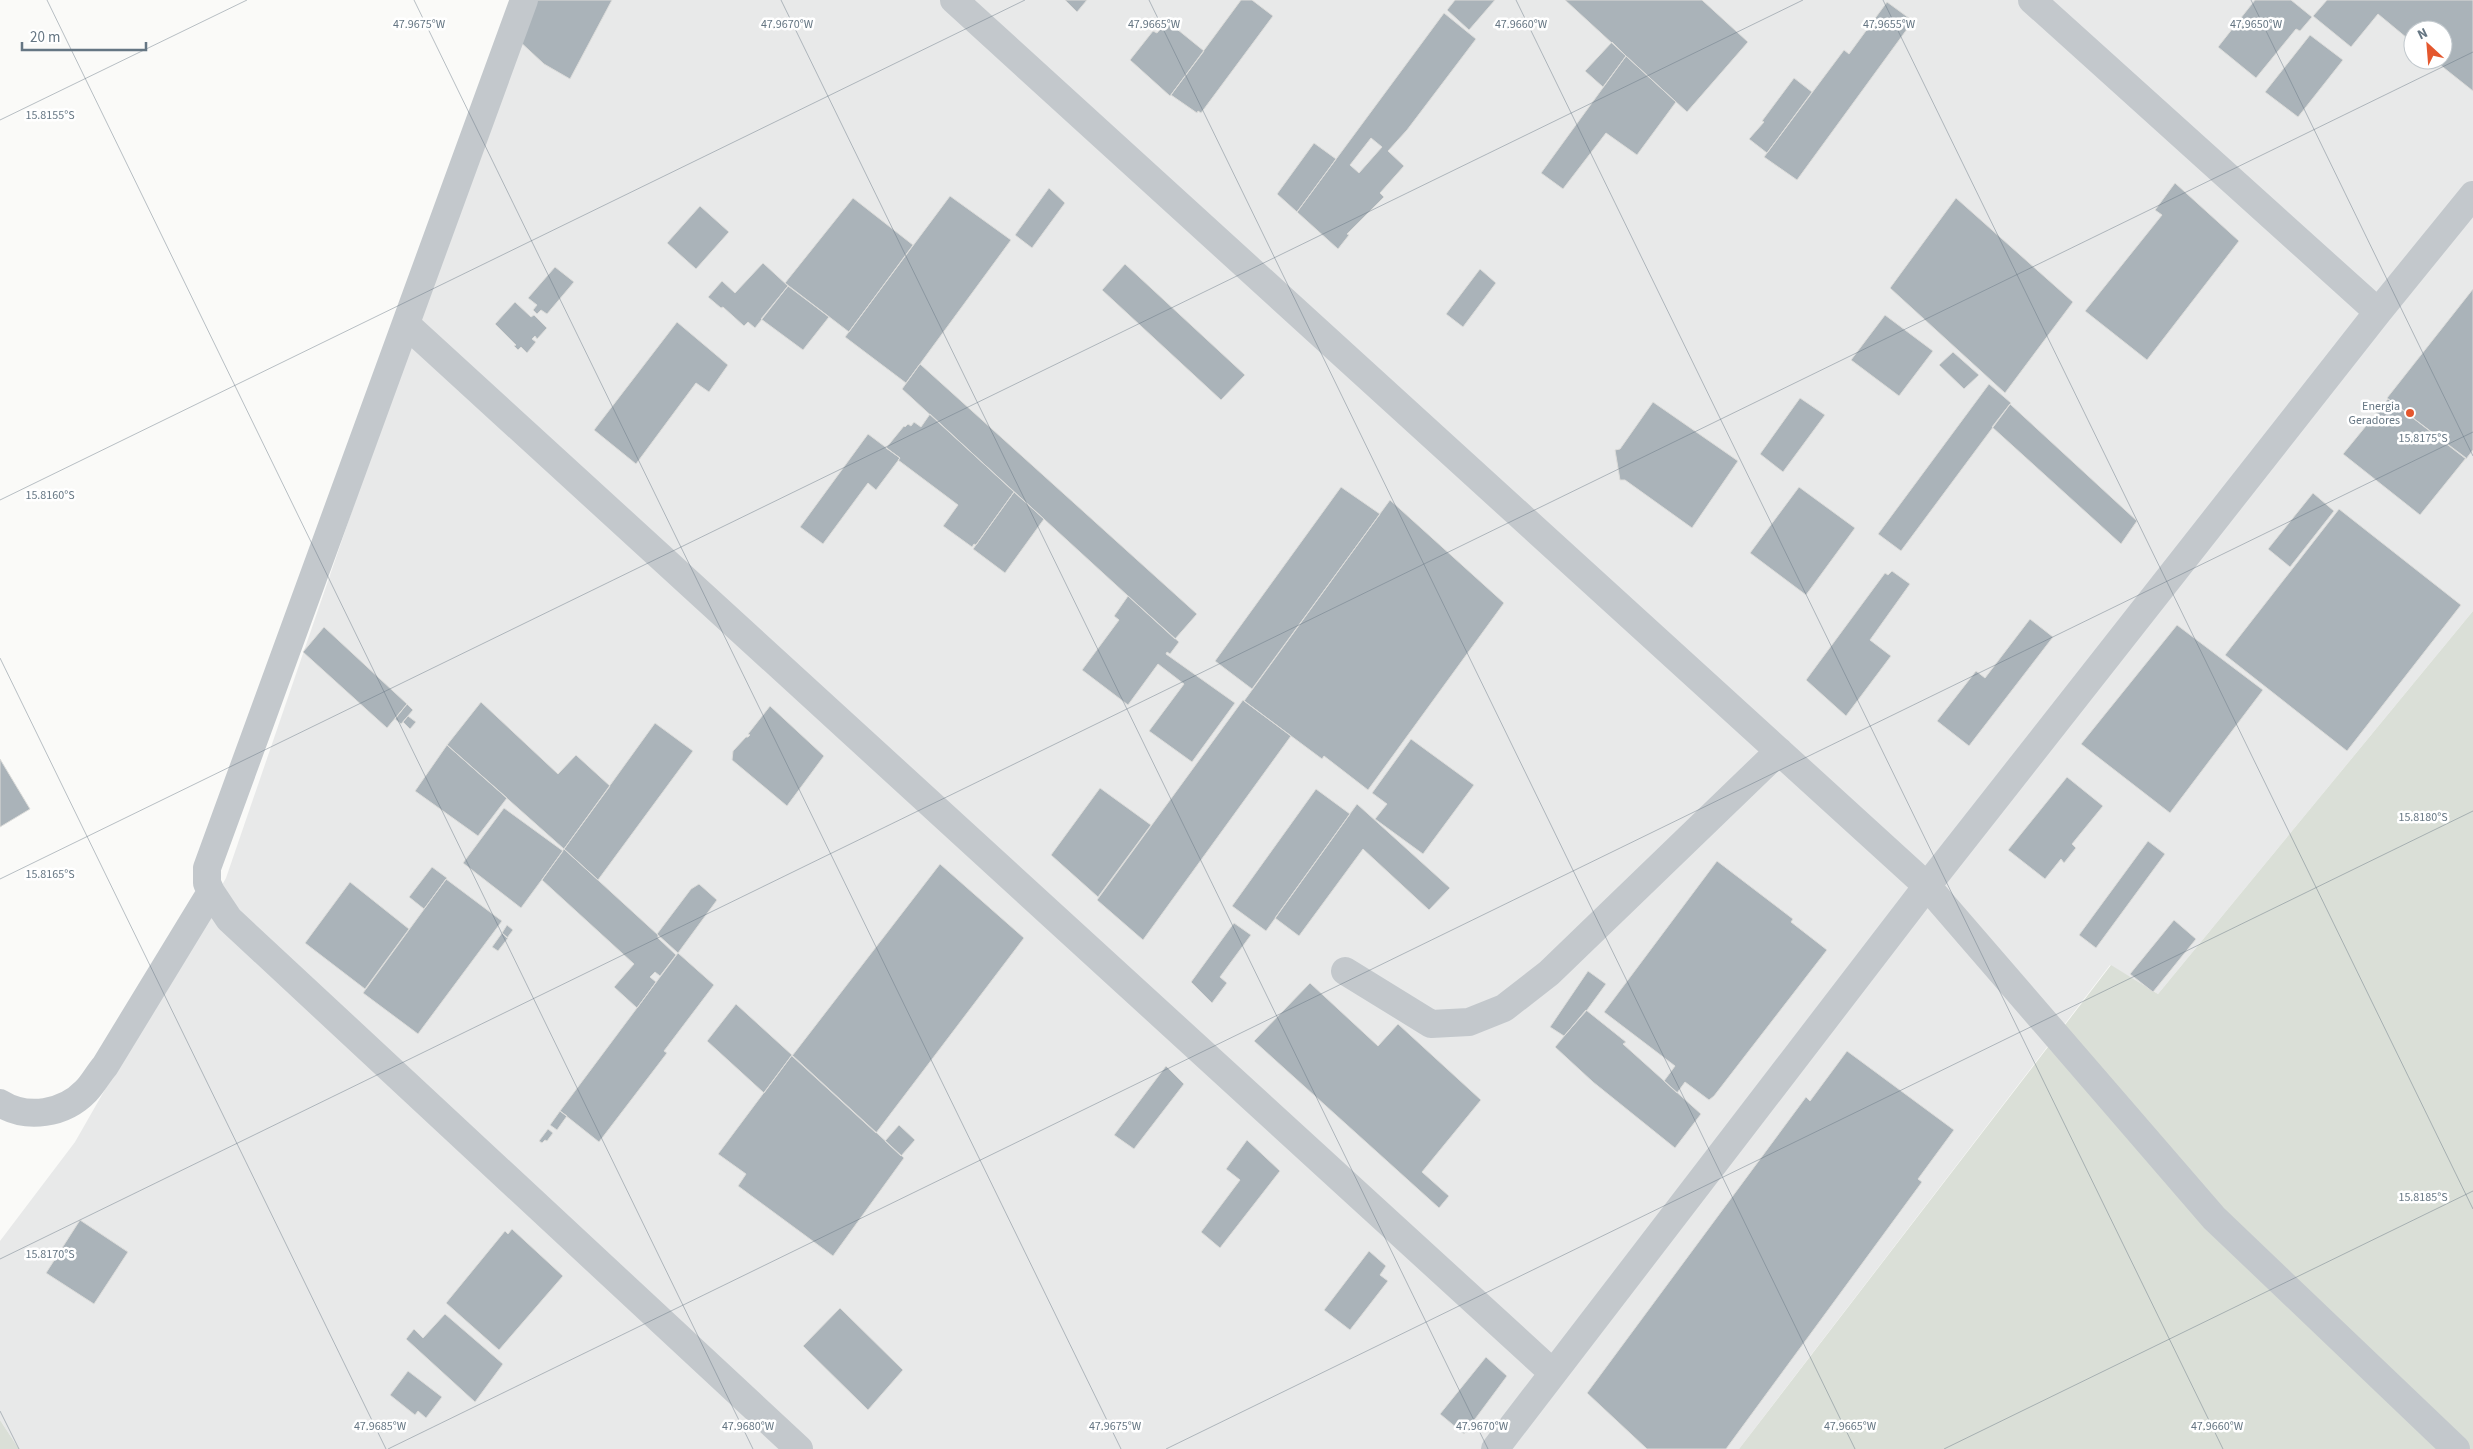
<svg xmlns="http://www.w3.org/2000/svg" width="2473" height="1449" font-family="'Source Sans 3',sans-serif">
	<rect width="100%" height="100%" fill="#fafaf8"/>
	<path fill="#e8e9e9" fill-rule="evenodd" d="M535,0H2473V611L2158,994L2110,965L1739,1449H19L0,1420V1241L75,1142L226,878L514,39ZM2413,30H2443V60H2413Z"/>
	<path fill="#dadfd7" d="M2473,611V1449H1739L2111,965L2158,994Z
		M0,1420L19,1449H0Z"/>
	<path fill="#aab3b9" stroke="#dcdcda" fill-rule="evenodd" d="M537,0H612L570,79L544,64L516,38Z
		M1065,0H1087L1077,12Z
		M1241,0H1252L1273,16L1201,113L1198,111L1197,113L1171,95Z
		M1455,0H1495L1469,30L1447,10Z
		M1565,0H1702L1748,42L1687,112Z
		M2255,0H2291L2312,17L2300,31L2296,29L2256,78L2218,47Z
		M2327,0H2473V91L2434,60H2443V30H2413V43L2378,14L2351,47L2313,16Z
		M1887,2L1913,21L1797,180L1764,157L1844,50L1849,54Z
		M1444,13L1476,39L1407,130L1388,151L1404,166L1380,193L1384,197L1347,234L1349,235L1338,249L1297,212ZM1371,138L1382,147L1359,173L1350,165Z
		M1167,21L1204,51L1170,96L1130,60L1153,31L1157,33Z
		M2310,35L2343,60L2298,117L2265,92Z
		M1612,42L1626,56L1603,87L1585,71Z
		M1626,56L1676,102L1637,155L1606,133L1563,189L1541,173Z
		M1794,78L1812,92L1767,153L1749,139L1764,122L1762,121Z
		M1314,143L1336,159L1297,212L1277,194Z
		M2175,183L2239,241L2147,360L2085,311L2162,215L2155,210Z
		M1049,188L1065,203L1032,248L1015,235Z
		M950,196L1011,240L906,383L845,337Z
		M853,198L913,245L849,332L785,283Z
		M1956,198L2073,302L2005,393L1890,288Z
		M700,206L729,232L696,269L667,243Z
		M763,263L788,286L755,328L748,322L744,326L723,307L721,308L708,297L722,281L735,293Z
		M1125,264L1245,375L1221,400L1102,290Z
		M555,267L574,282L547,314L541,310L537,314L533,310L537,305L528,298Z
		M1480,269L1496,283L1463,327L1446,314Z
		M788,286L829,317L803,350L761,319Z
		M2473,289V450L2466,459L2387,398Z
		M515,302L531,317L534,315L547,328L537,339L535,336L532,339L536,342L527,353L521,347L518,350L514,346L516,345L495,324Z
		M1885,315L1933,351L1899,396L1851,360Z
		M677,322L728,365L709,392L696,383L636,464L594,430Z
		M1953,352L1979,375L1964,389L1939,365Z
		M920,364L1197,614L1175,639L902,389Z
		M1989,384L2011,403L1901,551L1878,534Z
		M1800,398L1825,415L1783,472L1760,454Z
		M2388,399L2466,458L2420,515L2343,454Z
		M1653,402L1738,461L1692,528L1625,480H1620L1615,450L1620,449Z
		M2010,404L2137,521L2121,544L1992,427Z
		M930,414L1014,492L976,545L974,544L972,547L943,526L958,505L898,460L900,458L886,448L904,426L905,427L908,424L911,426L914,422L921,427Z
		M868,434L900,458L876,490L868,483L823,544L800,527Z
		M1341,487L1380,514L1252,689L1215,661Z
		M1799,487L1855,528L1806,595L1750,553Z
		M1014,492L1044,519L1005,573L973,549Z
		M2313,493L2334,511L2290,567L2268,549Z
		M1390,500L1504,603L1368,790L1324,756L1322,759L1244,701Z
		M2339,509L2461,605L2347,751L2225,655Z
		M1892,571L1910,584L1870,640L1891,656L1846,716L1806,680L1885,573L1888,575Z
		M1128,596L1179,642L1170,654L1167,652L1166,654L1235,703L1192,762L1149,731L1184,684L1158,664L1128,705L1082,670L1119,620L1114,616Z
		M2030,619L2053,637L1969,746L1937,721L1976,671L1985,678Z
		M2177,625L2263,690L2170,813L2081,744Z
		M324,627L407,704L387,728L303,652Z
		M1243,700L1291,736L1143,940L1097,900Z
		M481,702L558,774L576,755L610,786L564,849L447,745Z
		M407,704L413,710L401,724L395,719Z
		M770,706L824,756L787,806L732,760L733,751L746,737H748L750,735L748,734Z
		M408,716L416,722L410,729L403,722Z
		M655,723L693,751L598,880L564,849Z
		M1411,739L1474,785L1423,854L1375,819L1387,804L1372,793Z
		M447,745L507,798L478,836L415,791Z
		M0,759L30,809L0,827Z
		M2067,777L2103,806L2072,844L2076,848L2064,863L2061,859L2045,879L2008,850Z
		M1100,788L1151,825L1098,897L1051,855Z
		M1316,789L1350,814L1266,931L1232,906Z
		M1357,804L1450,888L1429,910L1363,849L1299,936L1275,918Z
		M504,808L563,851L521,908L463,863Z
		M2148,841L2165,854L2096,948L2079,935Z
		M564,849L658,935V938L676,955L660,976L655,972L650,977L656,982L637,1008L614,987L634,964L542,880Z
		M1717,861L1793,919L1791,922L1827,950L1714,1096L1709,1100L1685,1082L1677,1093L1664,1081L1675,1066L1604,1012Z
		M940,864L1024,938L876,1133L792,1056Z
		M432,867L447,878L424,909L409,897Z
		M446,879L502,921L418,1034L363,993Z
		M350,882L409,929L365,989L305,943Z
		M699,884L717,900L678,953L657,934L691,889Z
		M2174,920L2196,939L2153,992L2130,974Z
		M1234,923L1251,935L1220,977L1227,983L1212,1003L1191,982Z
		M507,925L513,930L507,938L502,933Z
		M502,933L508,938L498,951L492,947Z
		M678,953L714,985L664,1051L667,1053L599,1142L560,1111Z
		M1588,971L1606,984L1587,1010L1564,1036L1550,1027Z
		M1310,983L1378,1046L1398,1024L1481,1100L1422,1172L1449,1196L1439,1208L1254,1041Z
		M736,1004L792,1055L764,1093L707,1041Z
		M1586,1010L1626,1042L1623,1044L1701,1114L1675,1148L1593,1082L1555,1047Z
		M1847,1051L1954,1130L1918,1179L1922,1182L1726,1449H1647L1587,1393L1806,1097L1810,1101Z
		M792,1055L904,1158L833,1256L738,1186L746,1174L718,1154Z
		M1166,1066L1184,1084L1134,1149L1114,1135Z
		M560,1111L567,1116L557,1130L550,1125Z
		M899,1125L915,1140L901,1156L885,1141Z
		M548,1129L553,1133L547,1141L545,1140L542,1143L539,1141Z
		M1247,1140L1280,1171L1220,1248L1201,1232L1240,1180L1226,1169Z
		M80,1220L128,1252L94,1304L46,1273Z
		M512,1229L563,1276L499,1350L446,1303L505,1231L508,1234Z
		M1369,1251L1386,1266L1380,1275L1388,1281L1350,1330L1324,1310Z
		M840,1308L903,1370L868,1410L803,1346Z
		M445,1314L503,1364L475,1402L406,1339L414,1329L423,1338Z
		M1486,1357L1507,1376L1464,1434L1440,1414Z
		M408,1371L442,1397L426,1418L418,1411L415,1415L390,1395Z"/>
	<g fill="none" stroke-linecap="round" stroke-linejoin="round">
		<path stroke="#c3c8cc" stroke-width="28" d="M524,0L207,868V883L211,892L229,919L799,1449
			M954,0L1927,886L2214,1218L2456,1449
			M2032,0L2378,312
			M407,325L1553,1373
			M1345,971L1431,1024L1469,1022L1504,1008L1549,973L1779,751
			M0,1103C27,1120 64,1114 86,1091C93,1084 98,1074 105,1066L211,892
			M1495,1449L1927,886L2378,312L2473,195"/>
	</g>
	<path fill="none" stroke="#657683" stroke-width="1" stroke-opacity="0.45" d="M47,0L753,1449M414,0L1121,1449M781,0L1488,1449M1149,0L1855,1449M1516,0L2223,1449M1883,0L2473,1209M2251,0L2473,456M0,120L247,0M0,500L1025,0M0,658L386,1449M0,879L1803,0M0,1259L2473,52M0,1411L19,1449M388,1449L2473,432M1166,1449L2473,811M1944,1449L2473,1191"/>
	<circle fill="#e4572e" stroke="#fff" stroke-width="2" cx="2410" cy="413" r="5"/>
	<g text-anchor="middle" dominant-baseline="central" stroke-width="5" stroke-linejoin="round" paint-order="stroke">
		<g font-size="12" fill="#657683" stroke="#fff" text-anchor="end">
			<text x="2400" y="406">Energia<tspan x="2400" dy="14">Geradores</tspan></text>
		</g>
	</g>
	<g font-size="12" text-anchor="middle" fill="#657683" stroke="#fff" stroke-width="5" stroke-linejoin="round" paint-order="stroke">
		<text x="419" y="28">47.9675°W</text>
		<text x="787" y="28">47.9670°W</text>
		<text x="1154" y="28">47.9665°W</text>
		<text x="1521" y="28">47.9660°W</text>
		<text x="1889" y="28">47.9655°W</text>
		<text x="2256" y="28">47.9650°W</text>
		<text x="50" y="119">15.8155°S</text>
		<text x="2423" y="442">15.8175°S</text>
		<text x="50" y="499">15.8160°S</text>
		<text x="2423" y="821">15.8180°S</text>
		<text x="50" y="878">15.8165°S</text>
		<text x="2423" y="1201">15.8185°S</text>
		<text x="50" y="1258">15.8170°S</text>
		<text x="380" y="1430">47.9685°W</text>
		<text x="748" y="1430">47.9680°W</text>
		<text x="1115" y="1430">47.9675°W</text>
		<text x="1482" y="1430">47.9670°W</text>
		<text x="1850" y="1430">47.9665°W</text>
		<text x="2217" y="1430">47.9660°W</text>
	</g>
	<g transform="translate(2428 45) rotate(334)"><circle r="24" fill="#ffffff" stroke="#c1c8cd"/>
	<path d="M0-4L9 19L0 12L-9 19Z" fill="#e4572e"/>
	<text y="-8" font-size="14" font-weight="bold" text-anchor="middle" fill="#657683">N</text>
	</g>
	<path d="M22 42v8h124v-8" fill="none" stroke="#657683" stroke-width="2.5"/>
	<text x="30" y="42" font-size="15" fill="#657683" stroke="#ffffff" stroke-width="4" paint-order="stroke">20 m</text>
</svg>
